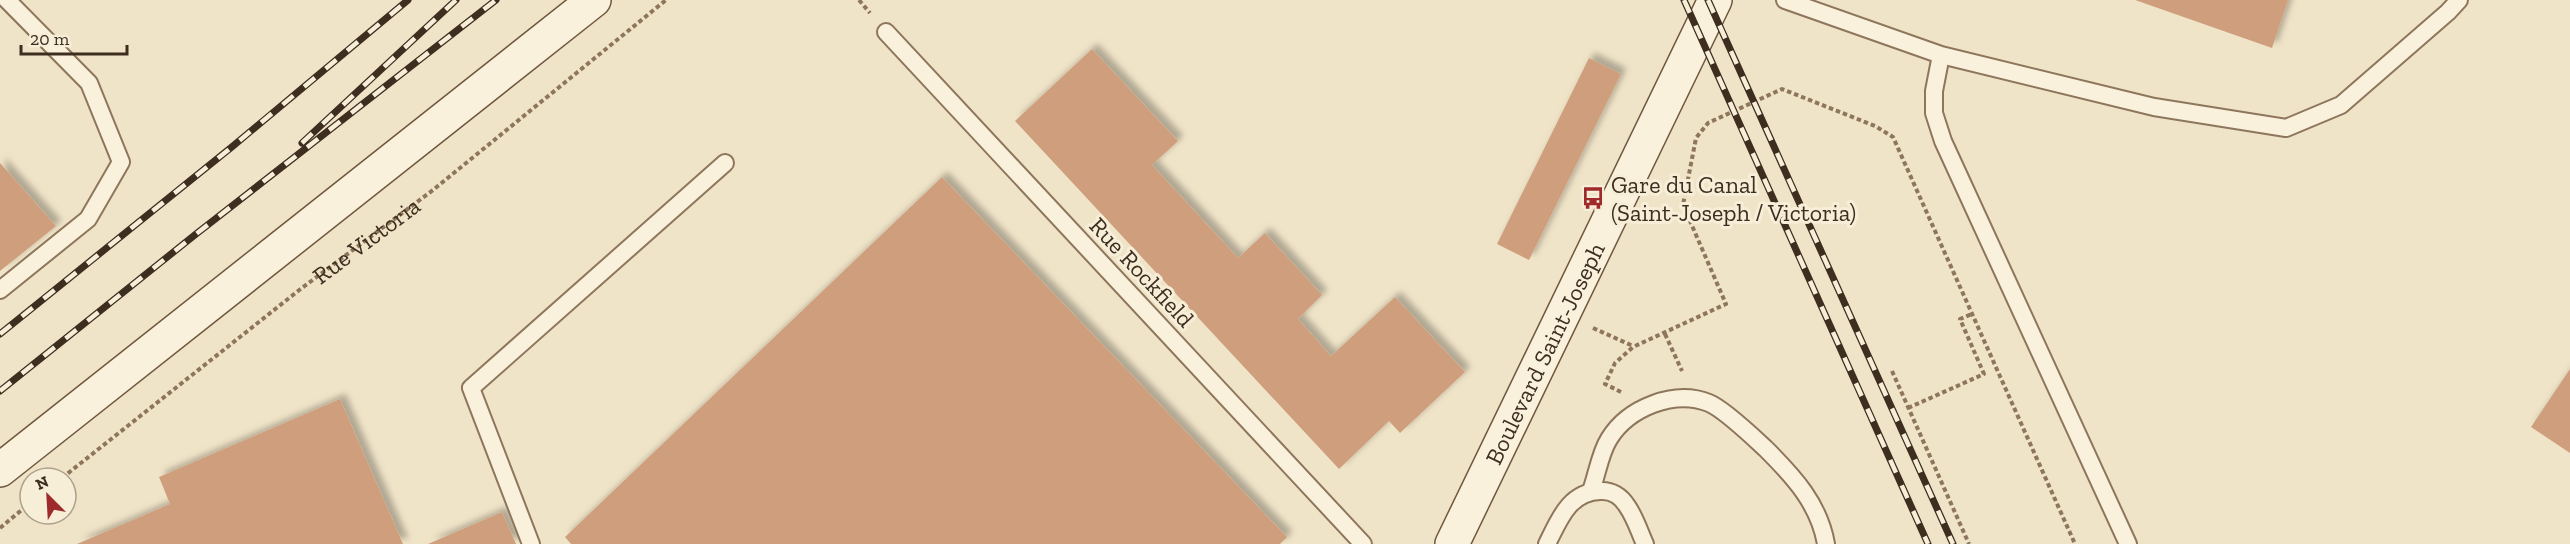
<svg xmlns="http://www.w3.org/2000/svg" width="2570" height="544" font-family="'Zilla Slab',serif">
	<defs>
		<filter id="shadow"><feDropShadow dx="5.5" dy="-5.5" stdDeviation="3" flood-color="#0004"/></filter>
	</defs>
	<rect width="100%" height="100%" fill="#f0e4c8"/>
	<path fill="#cf9f7d" filter="url(#shadow)" d="M2135,0H2288L2272,48Z
		M1092,49L1178,141L1152,165L1238,258L1265,233L1322,295L1298,319L1331,356L1395,297L1465,372L1400,433L1389,421L1339,469L1015,121Z
		M1589,58L1621,74L1529,260L1497,244Z
		M0,163L56,226L0,271Z
		M942,177L1287,537L1280,544H571L565,537Z
		M2570,369V453L2531,427Z
		M340,399L403,544H77L170,504L159,477Z
		M502,512L516,544H428Z"/>
	<g fill="none" stroke-linecap="round" stroke-linejoin="round">
		<g stroke="#8d765c" stroke-width="20">
			<path id="lane" d="M1785,0L1941,55L2154,107L2286,128L2341,105L2448,12L2459,0
				M886,32L1363,544
				M1941,55L1934,91V113L1943,141L2128,544
				M0,290L88,219L121,162L89,83L7,0
				M1591,491C1597,475 1600,453 1609,439C1628,408 1674,389 1709,403C1724,409 1753,437 1766,449C1794,477 1819,504 1826,544
				M531,544L471,388L725,163
				M1547,544C1559,520 1569,492 1600,491C1611,490 1621,496 1627,506C1635,517 1639,531 1645,544"/>
		</g>
		<g stroke="#6f573f" stroke-width="36">
			<g id="secondary">
				<path d="M0,470L594,0"/>
				<path id="s2" d="M1452,544L1715,0"/>
			</g>
		</g>
		<g stroke="#8d765c" stroke-width="4" stroke-dasharray="4.5 3" stroke-linecap="butt">
			<path d="M859,0L870,13"/>
			<path d="M1593,328L1633,346"/>
			<path d="M1665,334L1682,371"/>
			<path d="M1892,371L1969,544"/>
			<path d="M1621,392L1605,384L1615,363L1633,347L1726,304L1683,205L1696,138L1708,123L1782,89L1875,126L1893,137L2075,544"/>
			<path d="M1908,408L1984,374L1960,319L1972,314"/>
			<path id="s1" d="M62,478L298,291L433,190L666,0"/>
			<path d="M0,528L30,503"/>
		</g>
		<use href="#lane" stroke="#faf1dc" stroke-width="16"/>
		<use href="#secondary" stroke="#faf1dc" stroke-width="33"/>
		<g stroke="#3d2e20" stroke-width="7">
			<path id="rail" d="M1684,0L1928,544
				M1708,0L1953,544
				M302,143L456,0
				M0,334L233,146L408,0
				M0,391L196,234L496,0"/>
		</g>
		<use href="#rail" stroke="#f7eed8" stroke-width="4.5" stroke-dasharray="14" stroke-linecap="butt"/>
	</g>
	<defs>
		<g id="bus-bare" transform="scale(1.8)"><path d="M-5-6H5V4H4V6H2V4H-2V6H-4V4H-5ZM-3.5-4V0h7V-4ZM-3.5 1.2v1.5H-2V1.2ZM2 1.2v1.5H3.5V1.2Z" fill="#9e2a2b" stroke="#f7eed8" stroke-width="2.5" paint-order="stroke"/></g>
	</defs>
	<g fill-rule="evenodd">
		<use href="#bus-bare" x="1593" y="198"/>
	</g>
	<g text-anchor="middle" dominant-baseline="central" stroke-width="6" stroke-linejoin="round" paint-order="stroke">
		<g font-size="24" fill="#3d2e20" stroke="#f7eed8" text-anchor="start">
			<text x="1611" y="184">Gare du Canal<tspan x="1611" dy="28">(Saint-Joseph / Victoria)</tspan></text>
		</g>
		<g font-size="24" fill="#3d2e20" stroke="#f7eed8">
			<text stroke="none"><textPath href="#s1" startOffset="386">Rue Victoria</textPath></text>
			<text transform="translate(1142 272) rotate(47)">Rue Rockfield</text>
			<text stroke="none"><textPath href="#s2" startOffset="212">Boulevard Saint-Joseph</textPath></text>
		</g>
	</g>
	<g transform="translate(48 496) rotate(336)"><circle r="28" fill="#f7eed8" stroke="#ada18e" stroke-width="1.5"/>
	<path d="M0-4.5L10 22L0 15L-10 22Z" fill="#9e2a2b"/>
	<text y="-9" font-size="16" font-weight="bold" text-anchor="middle" fill="#3d2e20">N</text>
	</g>
	<path d="M21 45v9h106v-9" fill="none" stroke="#3d2e20" stroke-width="3"/>
	<text x="30" y="45" font-size="18" fill="#3d2e20" stroke="#f7eed8" stroke-width="4.5" paint-order="stroke">20 m</text>
</svg>
